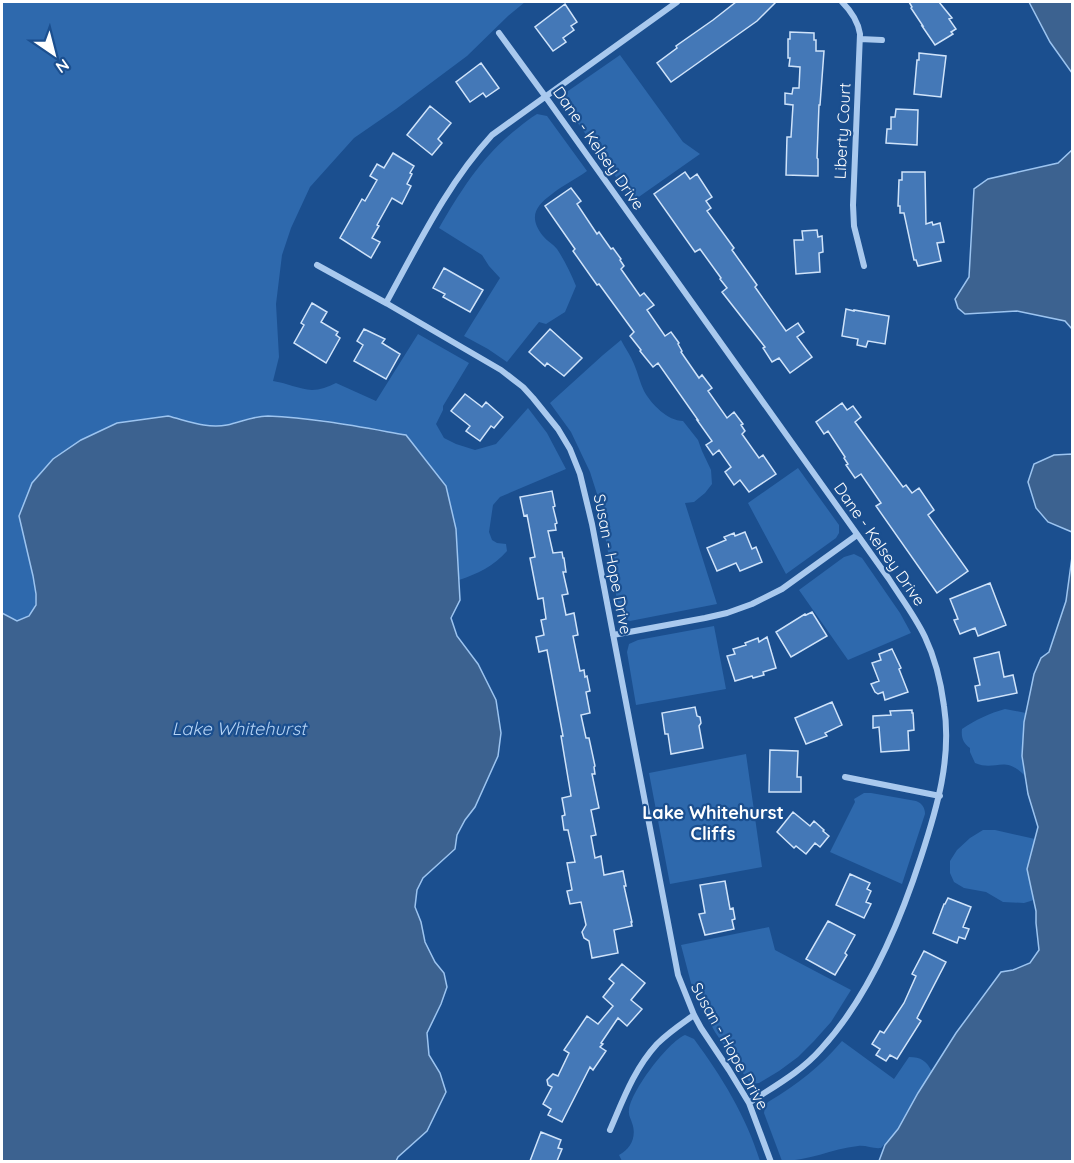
<svg xmlns="http://www.w3.org/2000/svg" width="1074" height="1163" font-family="Quicksand,sans-serif">
	<rect width="100%" height="100%" fill="#1b4f8f"/>
	<path fill="#2e69ad" d="M2,2H525L508,16L467,56L396,109L354,138L310,187L291,228L282,255L276,304L279,357L273,381C286,383 299,389 312,390C320,390 328,387 336,383L376,401L418,334L469,363L443,406V410L436,424L444,438L456,444L475,450L496,444L528,408L547,433L566,469L500,497L493,505L489,532L492,540L497,543L506,544L507,551C494,566 477,574 459,580L456,529L406,435L323,420L265,416L253,417L227,425L213,426L201,425L168,416L117,423L81,440L53,459L19,516C23,533 41,594 34,607C31,616 25,618 17,621L2,613Z
		M620,55L683,142L700,154L633,201L565,105C563,99 564,96 568,91Z
		M537,114L547,116L587,171C576,179 563,185 552,194C534,207 529,218 543,236C547,241 553,244 557,249C565,261 571,274 576,286L565,312L546,324L539,322L507,362L488,349L464,336L500,278L489,266L482,255L439,228C461,190 483,155 518,128C524,123 530,118 537,114Z
		M621,340C625,348 631,356 634,364C638,373 640,383 644,391C651,404 668,421 683,421L698,440L702,451L711,470L712,484L705,493L694,502L685,503L717,604L630,621L624,619L620,615L597,494L590,472L571,432L550,403L603,355Z
		M798,468L839,525V533L836,538L786,574L748,503Z
		M854,554L862,558L900,613L911,633L848,660L799,590L844,557Z
		M714,626L726,689L636,705L627,652L629,644L638,640Z
		M1005,709L1026,713L1022,756L1025,776C1004,754 996,772 975,763L970,752V748C963,743 961,737 962,729C975,720 990,713 1005,709Z
		M746,754L762,867L670,884L649,773Z
		M864,793H871L916,801C922,803 925,808 925,814L902,884L830,852L855,802L854,799Z
		M983,830H995L1035,839L1027,869L1034,900L1024,903L1003,902L986,892L964,888L954,882L950,873V861L957,850L970,838Z
		M769,927L775,950L851,990L831,1022L814,1041L798,1057L779,1071L759,1083L752,1084L747,1079L715,1032L701,1006L691,983L681,945Z
		M685,1035L694,1039C722,1077 746,1116 760,1161H622L619,1155C631,1149 637,1136 632,1123C631,1119 628,1115 629,1110C631,1091 668,1042 685,1035Z
		M842,1041L894,1079L909,1057C921,1057 927,1061 932,1072L898,1129L881,1148C873,1149 866,1145 858,1146C831,1149 809,1161 782,1161L764,1113L765,1107L768,1102C797,1085 821,1066 842,1041Z"/>
	<path fill="#3c6290" stroke="#9cc4f0" stroke-width="1.5" d="M1029,2H1072V73L1050,42Z
		M1072,150V329L1065,321L1017,311L965,314L958,308L955,299L969,277L974,189L988,179L1058,163Z
		M168,416C188,421 207,429 227,425C241,422 253,416 268,416C315,418 360,427 406,435L446,486L456,529L460,600L451,618L457,636L478,664L496,700L501,733L498,756L475,807L465,820L457,835L455,849L423,878L417,890L415,907L421,922L425,942L435,962L444,973L447,987L441,1004L427,1033L429,1055L440,1073L446,1092L427,1131L398,1157L396,1161H2V613L17,621L29,616L36,605V594L33,576L19,516L32,483L53,459L81,440L117,423Z
		M1072,454V532L1048,522L1036,508L1028,482L1034,464L1054,455Z
		M1072,557V1161H879L885,1145L898,1129L918,1093L956,1033L1001,972L1013,970L1030,963L1039,950L1036,923V911L1027,869L1038,827L1028,794L1022,756L1024,722L1034,674L1041,658L1049,652L1066,601Z"/>
	<path fill="#4478b7" stroke="#cfe3fa" stroke-width="1.5" d="M736,2H776L757,21L671,82L657,63L677,48L676,46L713,20Z
		M909,2H939L952,18L949,19L956,29L951,32L953,34L935,45L922,26H923L911,8L912,7Z
		M565,4L577,22L571,26L574,30L563,38L566,42L553,51L535,27Z
		M790,32L814,33V40H816V51H824L820,105H819L817,158L818,159V176L786,175L787,137H791L793,105L785,104V93L792,94L793,88H799L800,67L789,66L790,58H788V39H790Z
		M919,53L946,56L941,97L914,94L917,60H919Z
		M481,63L499,88L486,97L483,93L470,102L456,82Z
		M430,106L451,123L438,139L442,143L432,155L407,135Z
		M896,109L918,110L917,145L886,143L887,129H891V117H895Z
		M393,153L414,166L410,173L412,174L407,184L411,186L402,204L392,198L377,225L379,226L372,238L380,242L371,258L340,238L362,199L365,201L377,180L370,176L377,164L384,168Z
		M685,172L690,179L697,174L712,197L706,201L711,208L707,211L734,248L732,250L757,285L755,287L786,331L798,323L804,332L797,337L812,357L790,373L779,358L772,362L763,348L765,347L722,292L727,288L720,279L721,278L700,249L695,252L654,194Z
		M902,172H925L926,224L932,222L933,225L940,223L944,242L937,243L941,261L918,266L916,260H914L904,213H900V206H898L899,180H902Z
		M571,188L581,201L577,204L597,234L599,232L611,249L613,248L621,259L620,260L624,266L621,269L640,296L644,293L654,305L647,310L665,336L671,332L679,343L678,344L682,351L681,352L699,378L702,375L712,388L708,391L727,418L734,412L743,424L741,425L745,431L742,434L759,458L763,455L776,474L749,492L740,480L734,485L725,472L731,467L719,450L713,455L706,445L712,441L697,420H698L658,363L653,367L640,351L641,350L630,336L634,332L599,284L597,285L573,251L575,249L545,206Z
		M817,230L818,237L822,236L823,252L819,253L820,272L796,274L794,240H803L802,231Z
		M444,268L483,290L470,312L443,297L445,294L433,288Z
		M312,303L327,312L321,322L338,332L336,335L340,338L326,363L294,343L304,325L301,323Z
		M846,309L854,311V310L889,316L885,344L868,341L866,347L857,345L858,339L842,336Z
		M364,329L385,339L382,343L400,354L386,379L354,361L363,345L357,341Z
		M550,329L582,358L564,376L547,363L545,366L529,352Z
		M465,394L482,407L486,402L503,417L494,428L491,426L480,441L466,431L470,426L451,411Z
		M842,403L847,410L853,406L861,417L855,422L903,487L906,485L912,493L919,488L934,510L928,515L968,571L937,593L876,506L881,503L861,474L855,478L846,465L848,464L844,458L845,457L828,431L824,434L816,422Z
		M552,491L555,506L553,507L557,523L555,524L556,530L548,531L553,553L562,552L563,558H564L566,572H563L568,594L562,595L566,615L574,613L578,635L573,636L580,671L584,670L585,677L587,676L590,691L586,692L590,713L581,715L586,738H589L595,766L594,767L595,774H592L599,808L591,810L596,835L591,836L595,858L601,856L604,875L623,871L626,886H624L632,922H631L632,926L614,930L618,953L592,958L589,941L584,938L582,932L586,925L581,902L570,904L567,891L572,890L567,863L575,862L568,830H564L562,816L565,815L562,798L571,796L561,736H563L547,650L539,652L536,637L544,635L541,620L546,619L543,598L538,599L530,558L535,557L527,515L524,516L520,497Z
		M745,532L752,549L756,547L762,562L740,571L736,563L717,571L707,548L726,540L724,537L734,533L735,536Z
		M990,583L1006,625L978,636L975,628L960,634L954,620L958,619L950,599Z
		M812,612L827,636L791,657L776,632L805,614L806,615Z
		M767,637L776,668L763,672L764,675L753,678L752,676L735,681L727,656L735,654L733,649L746,645L745,643L758,638L759,642Z
		M892,649L901,668L899,669L908,692L885,700L883,692L878,694L875,692L871,684L879,681L872,663L881,660L879,654Z
		M999,652L1004,677L1013,675L1017,693L978,701L975,686L980,685L974,658Z
		M832,702L842,725L825,733L827,736L806,744L795,718Z
		M695,707L697,716L700,717L701,723L699,726L703,748L671,754L668,734H665L662,713Z
		M912,710V713H913L914,730L908,731L909,750L881,752L879,727L873,728V716L891,715L890,711Z
		M770,750L798,751L797,777H801V792H769Z
		M793,812L810,826L814,821L824,830L823,831L829,836L820,847L815,843L806,854L796,846L794,848L777,832Z
		M850,874L870,883L867,889L871,891L866,902L871,904L864,918L836,905Z
		M725,881L730,909L733,908L735,919L732,920L734,929L705,935L699,914L705,913L700,885Z
		M948,898L971,907L963,927L969,929L965,939L959,937L957,943L933,933L944,904H945Z
		M828,921L855,935L845,953L847,955L835,975L806,959Z
		M924,951L946,962L917,1018L921,1021L897,1059L890,1055L886,1061L876,1055L880,1049L872,1044L880,1031L884,1033L904,1003L916,976L912,974Z
		M622,964L645,983L631,1000L642,1009L627,1026L618,1018L601,1043L603,1044L600,1047L606,1051L593,1070L590,1067L562,1122L548,1115L551,1109L543,1104L552,1087L548,1085L547,1080L553,1074L558,1076L569,1053L564,1050L587,1016L598,1024L613,1006L603,997L614,983L609,979Z
		M541,1132L561,1140L558,1148L562,1149L557,1161H530Z"/>
	<g fill="none" stroke-linecap="round" stroke-linejoin="round">
		<path stroke="#a9c9ee" stroke-width="6" d="M677,2L492,135C447,184 418,245 386,303L501,370L523,387L533,398L558,429L570,449L580,474L592,524L678,975L694,1015L701,1028L729,1070L749,1103L771,1162
			M842,2C851,11 858,21 860,34L853,205L854,226L864,266
			M499,33L545,96L889,579C901,598 915,616 925,637C935,658 941,683 944,706C952,758 937,808 921,857C900,922 867,999 821,1049C801,1072 773,1087 749,1103
			M860,39L882,40
			M317,265L386,303
			M613,635L705,618L727,613L752,604L782,589L857,535
			M845,777L940,796
			M610,1130C623,1100 634,1069 657,1044C668,1033 681,1024 694,1015"/>
	</g>
	<g text-anchor="middle" dominant-baseline="central" stroke-width="4.5" stroke-linejoin="round" paint-order="stroke">
		<g font-size="16" fill="#fff" stroke="#1b4f8f">
			<text transform="translate(842 131) rotate(-87)">Liberty Court</text>
			<text transform="translate(599 148) rotate(55)">Dane - Kelsey Drive</text>
			<text transform="translate(880 544) rotate(55)">Dane - Kelsey Drive</text>
			<text transform="translate(613 564) rotate(79)">Susan - Hope Drive</text>
			<text transform="translate(730 1046) rotate(61)">Susan - Hope Drive</text>
		</g>
		<g font-size="18" font-style="italic" fill="#b5d3f5" stroke="#1b4f8f">
			<text x="239" y="728">Lake Whitehurst</text>
		</g>
		<g font-size="18" font-weight="bold" fill="#fff" stroke="#1b4f8f">
			<text x="713" y="812">Lake Whitehurst<tspan x="713" dy="21">Cliffs</tspan></text>
		</g>
	</g>
	<rect width="1074" height="1163" fill="none" stroke="#ffffff" stroke-width="6"/>
	<g transform="translate(54 54) rotate(145)" stroke="#1b4f8f" stroke-width="4.5" paint-order="stroke">
	<path d="M0-4.5L10 22L0 15L-10 22Z" fill="#ffffff"/>
	<text y="-9" font-size="16" font-weight="bold" text-anchor="middle" fill="#ffffff">N</text>
	</g>
</svg>
